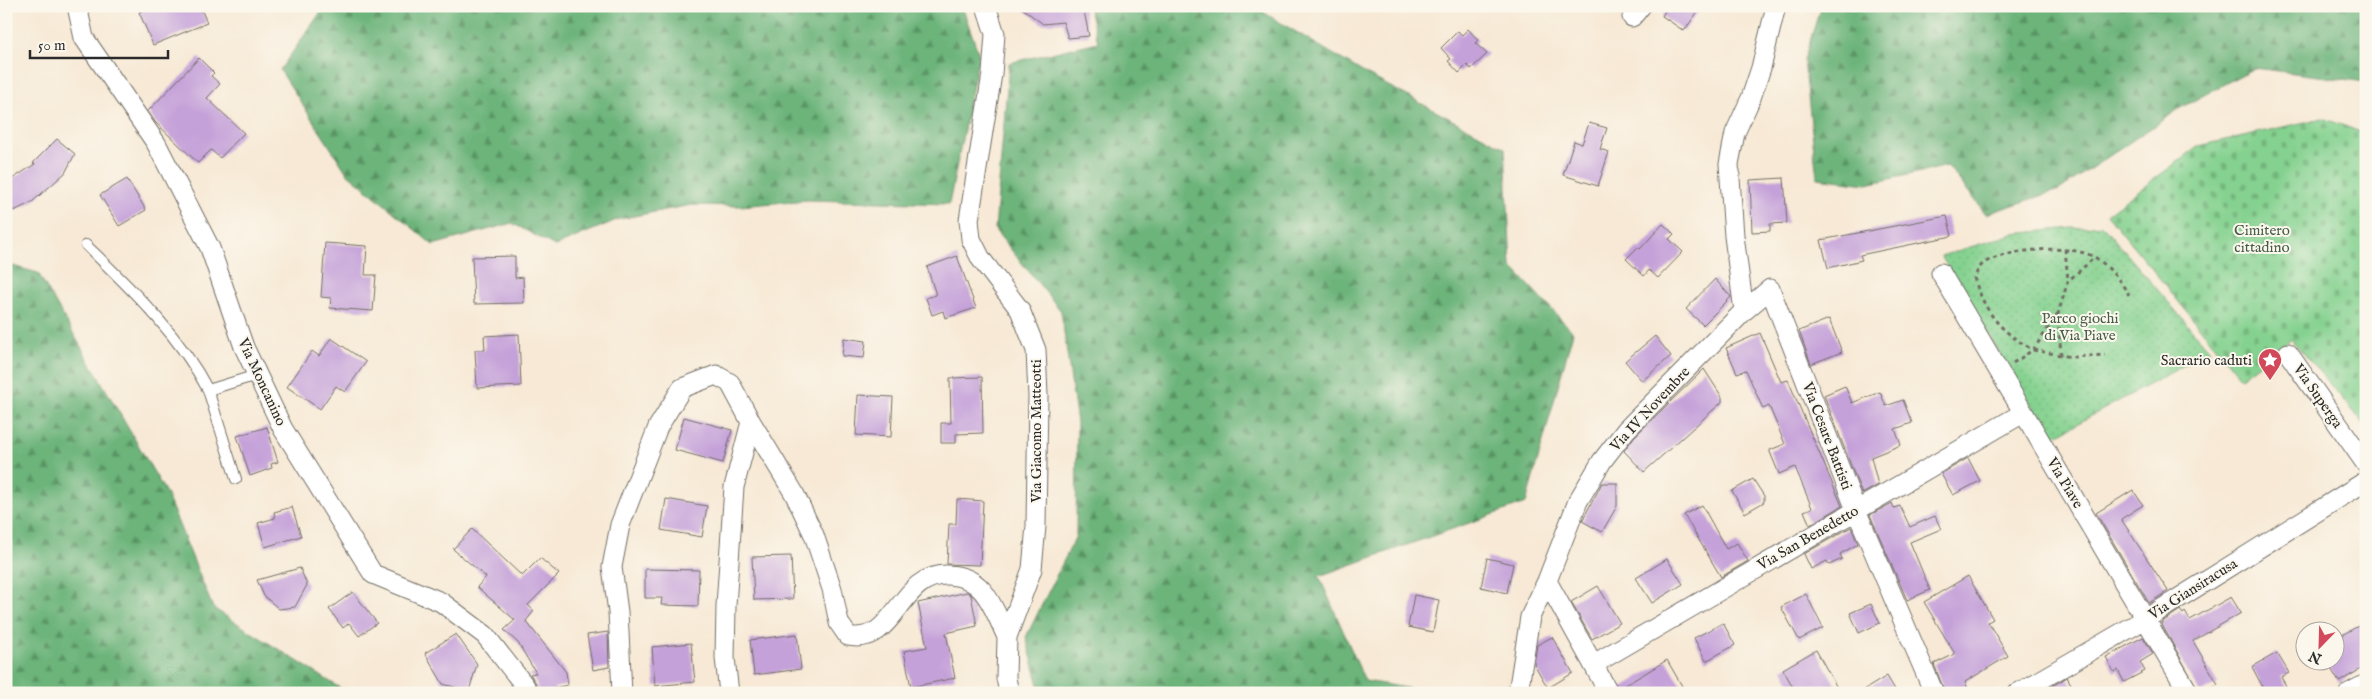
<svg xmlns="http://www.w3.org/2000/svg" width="2372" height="699" font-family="'IM FELL English',serif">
	<defs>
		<pattern id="forest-firs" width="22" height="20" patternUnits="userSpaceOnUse" patternTransform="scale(1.25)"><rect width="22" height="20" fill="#6cb47a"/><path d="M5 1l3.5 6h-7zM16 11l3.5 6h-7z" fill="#599364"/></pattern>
		<pattern id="cemetery-stones" width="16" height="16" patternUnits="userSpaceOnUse" patternTransform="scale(1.25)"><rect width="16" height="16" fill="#85d290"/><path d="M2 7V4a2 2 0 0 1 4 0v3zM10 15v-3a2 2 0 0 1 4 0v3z" fill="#73b47c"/></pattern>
		<pattern id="park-dots" width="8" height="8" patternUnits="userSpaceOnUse" patternTransform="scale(1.25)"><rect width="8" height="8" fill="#85d290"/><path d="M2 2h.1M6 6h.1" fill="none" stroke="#73b47c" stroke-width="1.8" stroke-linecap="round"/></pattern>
	</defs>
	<rect width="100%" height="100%" fill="#fbf7ec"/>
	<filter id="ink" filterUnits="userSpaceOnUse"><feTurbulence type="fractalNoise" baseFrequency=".02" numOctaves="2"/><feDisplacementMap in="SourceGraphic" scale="10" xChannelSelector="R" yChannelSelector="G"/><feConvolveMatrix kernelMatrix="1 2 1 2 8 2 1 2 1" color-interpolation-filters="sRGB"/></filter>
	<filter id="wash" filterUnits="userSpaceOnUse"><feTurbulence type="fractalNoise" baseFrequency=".0096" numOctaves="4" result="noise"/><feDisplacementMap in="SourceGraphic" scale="20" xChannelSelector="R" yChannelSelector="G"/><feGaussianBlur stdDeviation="1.12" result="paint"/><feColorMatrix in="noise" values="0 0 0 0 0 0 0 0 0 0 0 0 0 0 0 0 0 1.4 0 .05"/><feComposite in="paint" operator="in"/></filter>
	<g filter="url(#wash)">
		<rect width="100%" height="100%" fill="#f7e9d5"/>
		<path fill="url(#forest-firs)" stroke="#4c7052" d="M325,6H962L979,55L949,204L808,200L740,206L691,205L619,219L555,246L512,223L433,245L347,173L280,70Z
			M1088,6H1253L1366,74L1505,148L1511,266L1573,332L1526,503L1319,576L1365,681L1424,691V693H1041L1026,637L1076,536L1077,423L1061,311L995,230L1009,63L1098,42Z
			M1821,6H2366V82L2254,68L2182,107L2059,190L1986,214L1948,166L1867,184L1817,178L1804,60Z
			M6,264L38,273L166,493L213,608L348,693H6Z"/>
		<path fill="url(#cemetery-stones)" stroke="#587e5e" d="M2323,118L2366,134V426L2291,339L2241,378L2107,214L2199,146Z"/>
		<path fill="url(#park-dots)" stroke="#587e5e" d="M2102,225L2210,351L2051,438L1941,256L2013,234Z"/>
		<g id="blocks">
			<path fill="#c5a1d9" d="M153,6H200L207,23L153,45L139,12Z
				M1019,6H1083L1089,36L1068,38L1063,22L1043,24Z
				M1668,6H1702L1684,31L1662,16Z
				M1468,29L1478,40L1475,43L1487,54L1471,69L1467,65L1459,73L1448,61L1451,59L1441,48L1458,31L1462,35Z
				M199,58L214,73L211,76L220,84L207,98L244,133L220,158L211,150L198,163L155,122L148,111Z
				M1589,123L1607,128L1600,149L1609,152L1598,186L1563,175L1574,141L1582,144Z
				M57,139L75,154L65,173L32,202L14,211L6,201V183L35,164L33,163Z
				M1784,178L1787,223L1770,224V231L1752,232L1750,180Z
				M127,179L146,210L119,226L100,195Z
				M1947,216L1952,236L1860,255L1862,260L1828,268L1821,240Z
				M1663,224L1674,234L1669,239L1683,252L1658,278L1649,270L1644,276L1626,259L1638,247L1640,249Z
				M325,243L367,246L365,275H376L373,311L330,308L331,298L321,297Z
				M515,256V278L523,277L524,303L474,304L472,257Z
				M957,256L976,308L945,318L943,311L932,315L926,298L936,295L927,267Z
				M1715,279L1731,297L1703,325L1686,309Z
				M1829,319L1842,352L1811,364L1799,331Z
				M1760,333L1781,382L1788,380L1842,506L1810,525L1804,511L1812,508L1795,467L1779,474L1770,452V450L1785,444L1769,406L1763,409L1746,370L1737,373L1726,348Z
				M519,334L521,386L477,388L475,350H485L484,336Z
				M1655,336L1671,356L1642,381L1625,361Z
				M331,338L366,362L345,392L336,386L320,409L287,387L312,351L319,356Z
				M844,338L866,341L864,358L842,356Z
				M1704,369L1722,397V402L1644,472L1624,451L1634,437Z
				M982,377L983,433L956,434V443H941V423H951L950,378Z
				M1845,386L1852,403L1880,392L1886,406L1903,400L1912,423L1895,429L1901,445L1871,457L1878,485L1862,494L1824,395Z
				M858,395L893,397L891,437L856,435Z
				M684,417L732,430L723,463L675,450Z
				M267,427L278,462L271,464L272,468L250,476L237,436Z
				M1968,458L1980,481L1953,495L1941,474Z
				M1753,479L1764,496V502L1745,513L1732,491Z
				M1602,483H1617V506L1602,532L1582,521Z
				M2133,490L2143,505L2121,519L2168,591L2149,603L2096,513Z
				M666,499L707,506L702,537L661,530Z
				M957,499L983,501L980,565L947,564L949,524H956Z
				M1892,503L1894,508L1900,506L1910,527L1935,516L1941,529L1910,542L1930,590L1907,600L1870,515Z
				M1702,505L1726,549L1737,543L1748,561L1721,577L1684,515Z
				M292,507L301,536L265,547L258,523L275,518L274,512Z
				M1851,527L1858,544L1840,554L1842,559L1829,565L1827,561L1811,569L1804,554Z
				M472,529L522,576L540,558L559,574L528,605L534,611L526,621L566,672L568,685L554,688L555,693H538L536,683L530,674L536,673L518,643L504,630L515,620L477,587L486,577L453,549Z
				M791,556L793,599L754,600L752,557Z
				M1487,558L1513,564L1507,593L1481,587Z
				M1667,559L1683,584L1652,603L1636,578Z
				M300,568L307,585L295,607L279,609L264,596L257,580Z
				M645,569L699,570L698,606L661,605L662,598H645Z
				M1968,576L1993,619L1988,622L2008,656L1965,682L1970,693H1945L1934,664L1955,654L1924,602Z
				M1598,586L1620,623L1592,639L1571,602Z
				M353,592L377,623L359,636L349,623L343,628L329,609Z
				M967,592L971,595L977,626L946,633L955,678L911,687L904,651L927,647L918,603Z
				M1806,594L1823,628L1799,640L1781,607Z
				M1414,595L1439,600L1433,632L1408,627Z
				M2231,597L2241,613L2193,641L2218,684L2200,693L2161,623L2180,610L2183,614L2185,612L2190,620Z
				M1871,604L1880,623L1859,633L1850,613Z
				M2366,622V666L2339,682L2327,662H2334V639Z
				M1723,623L1735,645L1706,661L1694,638Z
				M608,632L609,667L593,670L587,635Z
				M456,634L477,664L469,691L443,684L425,653Z
				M797,634L801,669L754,675L750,640Z
				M1552,637L1573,673L1548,688L1534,664L1537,645Z
				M2143,637L2153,654L2140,662L2145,671L2124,682L2118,670L2114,672L2106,657Z
				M691,643L695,682L655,686L652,647Z
				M1816,650L1840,693H1796L1783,669Z
				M2277,653L2289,673L2281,677L2290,693H2266L2252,667Z
				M1667,660L1686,693H1620L1619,689Z
				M1887,676L1897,693H1859Z
				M2067,677L2076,693H2041Z"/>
		</g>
	</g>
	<g filter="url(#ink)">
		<use href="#blocks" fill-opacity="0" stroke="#726e66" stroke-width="1"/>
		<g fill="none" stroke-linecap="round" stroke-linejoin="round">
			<g stroke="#726e66" stroke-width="12">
				<path id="service" d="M86,245C131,289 178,333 208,390
					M236,479L208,390L257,375"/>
			</g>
			<g stroke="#726e66" stroke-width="21">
				<path id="minor" d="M77,6L84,38L156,143L210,248L244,347L283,429L373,574L441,602L485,635L525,686L527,693
					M986,6L995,34L992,74L969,220L971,239L981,259L1020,310L1036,350L1038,396L1036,526L1032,569L1007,637L1006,678L1009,693
					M1632,17L1641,6
					M1941,273L2189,693
					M1744,311L1734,236L1729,164L1735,133L1751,98L1761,68L1776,6
					M2288,353L2366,464
					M1547,581L1609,693
					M1594,664L2023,413
					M622,693L618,612L612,567L620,525L658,427L682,388L716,375L730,383L751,422
					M729,693L725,658L726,606L734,487L751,422L794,493L814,535L832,589L839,623L848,636C897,646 898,573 948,575C985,576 993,608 1007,637
					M1518,693L1530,617L1547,581L1578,501L1602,461L1626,430L1744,311L1770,289L1856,510L1934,693
					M2018,693L2147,618L2366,481
					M2349,693L2366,684"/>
			</g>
			<path stroke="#726e66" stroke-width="3" stroke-dasharray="4 4" stroke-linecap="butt" d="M2065,249L2068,280
				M2058,314L2033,350C2000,331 1986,314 1974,278C1977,273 1979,266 1984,263C2008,249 2073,243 2096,258C2111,268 2120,281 2129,295
				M2061,355L2058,314L2068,281L2095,257
				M2013,363L2033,350L2072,357L2105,355"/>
			<use href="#service" stroke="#fff" stroke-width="10"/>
			<use href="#minor" stroke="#fff" stroke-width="19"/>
		</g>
	</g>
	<defs>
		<g id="sight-pin" transform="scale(1.25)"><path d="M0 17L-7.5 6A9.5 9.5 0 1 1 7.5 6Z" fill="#d1495b" stroke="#fbf7ec"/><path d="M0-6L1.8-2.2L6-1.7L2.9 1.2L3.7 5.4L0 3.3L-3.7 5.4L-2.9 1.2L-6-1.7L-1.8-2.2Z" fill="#fff"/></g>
	</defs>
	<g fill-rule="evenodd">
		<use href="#sight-pin" x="2270" y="360"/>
	</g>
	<g text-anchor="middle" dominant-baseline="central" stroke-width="4" stroke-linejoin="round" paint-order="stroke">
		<g font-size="15" fill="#465d49" stroke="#fbf7ec">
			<text x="2262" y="230">Cimitero<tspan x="2262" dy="17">cittadino</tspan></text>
			<text x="2080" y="318">Parco giochi<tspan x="2080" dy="17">di Via Piave</tspan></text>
		</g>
		<g font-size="15" fill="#2b2b2b" stroke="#fbf7ec" text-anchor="end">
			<text x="2252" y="360">Sacrario caduti</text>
		</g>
		<g font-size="15" fill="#2b2b2b" stroke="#fbf7ec">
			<text transform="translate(262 382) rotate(65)">Via Moncanino</text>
			<text transform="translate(2318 396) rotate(55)">Via Superga</text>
			<text transform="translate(1650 409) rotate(-47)">Via IV Novembre</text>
			<text transform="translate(1036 431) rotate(-90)">Via Giacomo Matteotti</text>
			<text transform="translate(1827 436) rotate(69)">Via Cesare Battisti</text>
			<text transform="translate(2065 483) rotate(59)">Via Piave</text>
			<text transform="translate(1808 538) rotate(-30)">Via San Benedetto</text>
			<text transform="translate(2193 589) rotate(-32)">Via Giansiracusa</text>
		</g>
	</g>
	<rect width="2372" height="699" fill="none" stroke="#fbf7ec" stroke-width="25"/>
	<g transform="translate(2320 646) rotate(203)"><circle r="24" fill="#fbf7ec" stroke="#a8a59f"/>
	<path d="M0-4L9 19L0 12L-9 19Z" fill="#d1495b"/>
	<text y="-8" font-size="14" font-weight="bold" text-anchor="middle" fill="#2b2b2b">N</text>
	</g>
	<path d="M30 50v8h138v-8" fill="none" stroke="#2b2b2b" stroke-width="2.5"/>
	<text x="38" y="50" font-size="15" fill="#2b2b2b" stroke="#fbf7ec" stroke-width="4" paint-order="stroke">50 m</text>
</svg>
